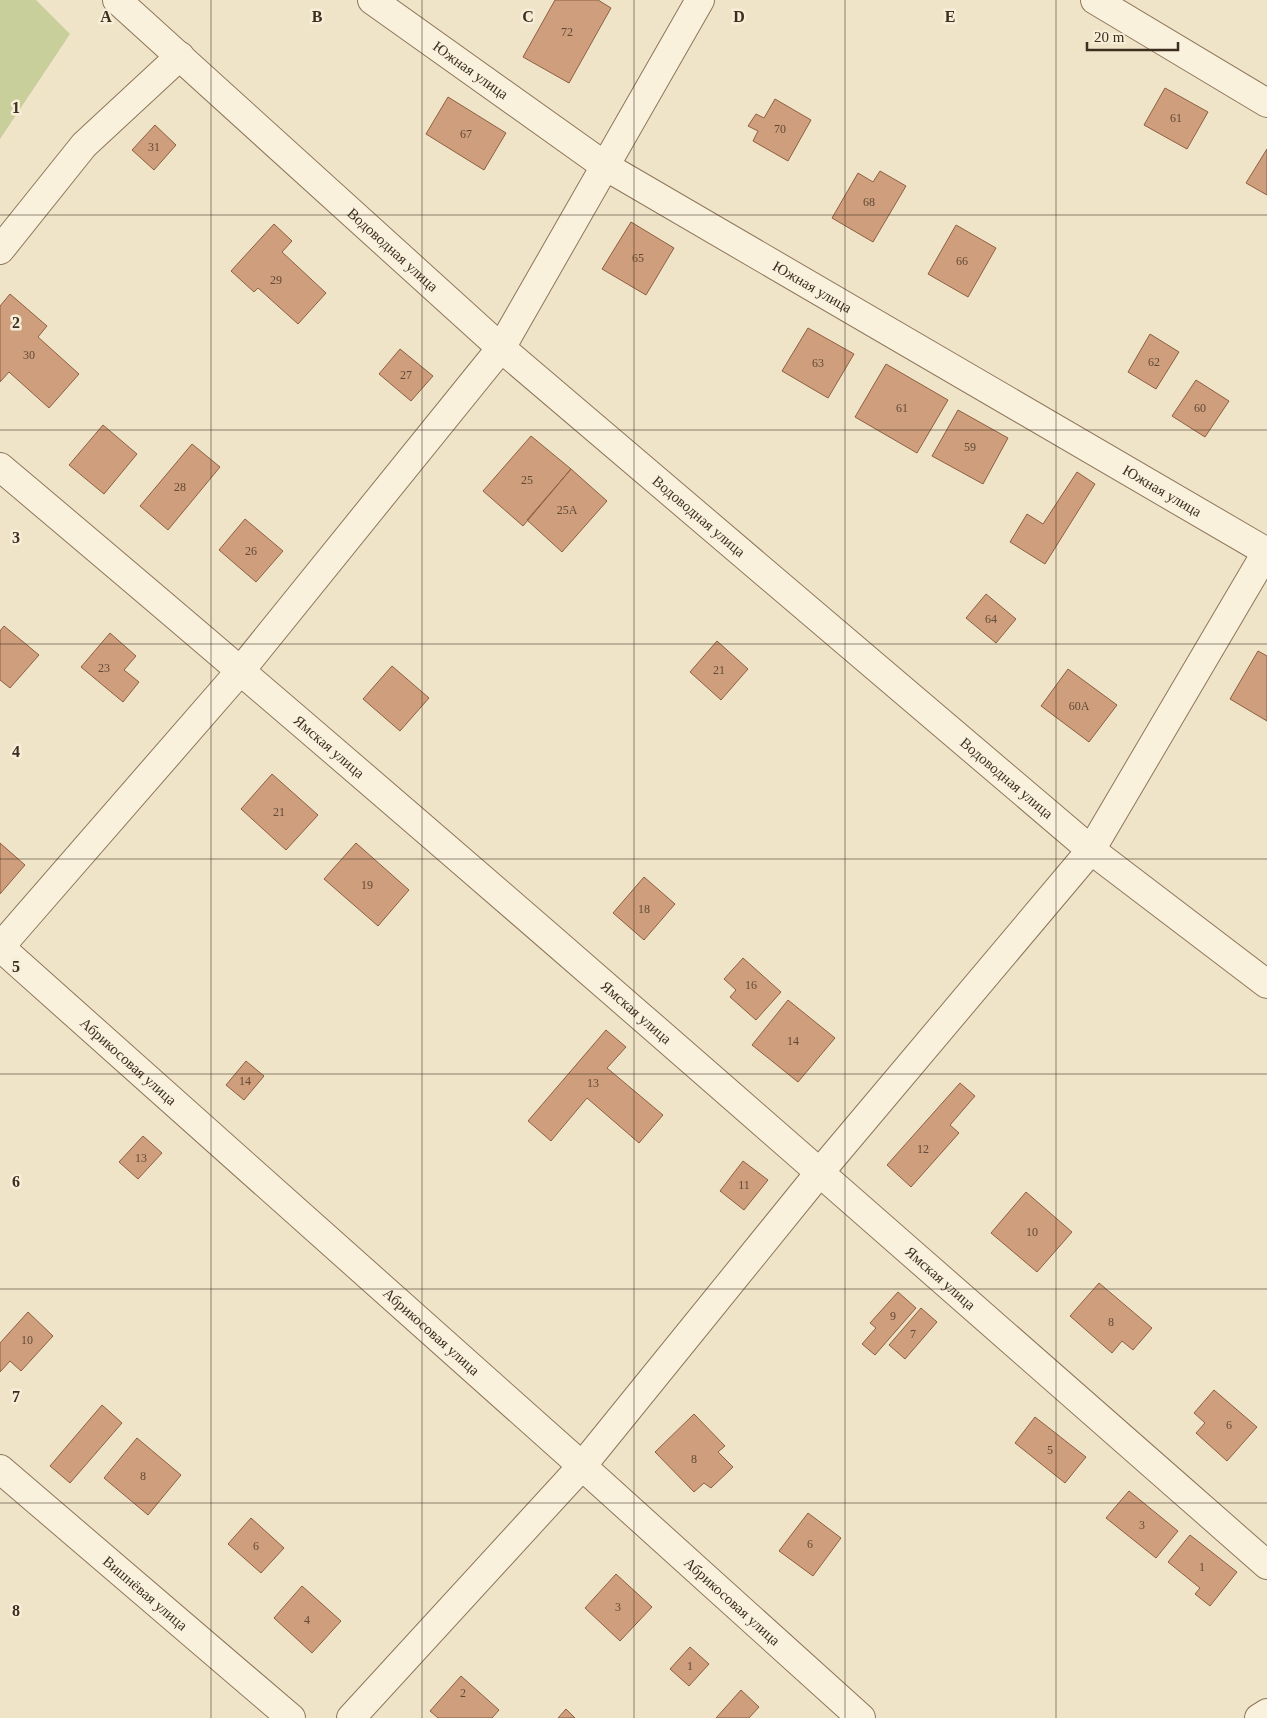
<svg xmlns="http://www.w3.org/2000/svg" width="1267" height="1718" font-family="'Times New Roman',serif">
	<rect width="100%" height="100%" fill="#f0e4c8"/>
	<path fill="#c9cf9b" d="M0,0H36L70,34L0,139Z"/>
	<path fill="#cf9f7d" stroke="#8d5f41" d="M555,0H598L611,8L569,83L523,57Z
		M1165,88L1208,112L1187,149L1144,125Z
		M448,97L506,133L484,170L426,134Z
		M775,99L811,120L788,161L753,141L758,131L748,126L756,114L764,118Z
		M155,125L176,145L154,170L132,150Z
		M1267,149V195L1246,183Z
		M880,171L906,186L873,242L832,218L858,173L873,182Z
		M631,222L674,248L646,295L602,269Z
		M274,224L292,241L282,252L326,293L298,324L258,288L254,292L231,271Z
		M956,225L996,248L968,297L928,274Z
		M10,294L47,326L38,337L79,374L49,408L9,372L0,382V306Z
		M808,328L854,354L828,398L782,371Z
		M1150,334L1179,352L1156,389L1128,372Z
		M400,349L433,376L411,401L379,374Z
		M886,364L948,400L917,453L855,417Z
		M1196,380L1229,401L1205,437L1172,416Z
		M958,410L1008,438L983,484L932,456Z
		M103,425L137,454L104,494L69,465Z
		M531,436L571,469L523,526L483,491Z
		M192,444L220,467L168,530L140,506Z
		M571,469L607,501L562,552L527,520Z
		M1077,472L1095,484L1045,564L1010,542L1027,514L1043,524Z
		M245,519L283,551L256,582L219,550Z
		M986,594L1016,619L996,643L966,618Z
		M4,626L39,655L10,688L0,680V631Z
		M110,633L136,656L124,670L139,682L123,702L81,667Z
		M717,641L748,669L721,700L690,672Z
		M1258,651L1267,656V721L1230,699Z
		M392,666L429,698L400,731L363,699Z
		M1068,669L1117,705L1089,742L1041,706Z
		M272,774L318,815L286,850L241,809Z
		M0,843L25,865L0,894Z
		M356,843L409,890L378,926L324,879Z
		M644,877L675,904L644,940L613,913Z
		M743,958L781,992L756,1020L730,997L736,990L724,979Z
		M788,1000L835,1038L798,1082L752,1045Z
		M606,1030L626,1047L607,1068L663,1115L639,1143L587,1098L551,1141L528,1121Z
		M246,1061L264,1076L244,1100L226,1085Z
		M960,1083L975,1096L950,1125L959,1133L911,1187L887,1165Z
		M143,1136L162,1153L138,1179L119,1162Z
		M743,1161L768,1180L744,1210L720,1191Z
		M1026,1192L1072,1232L1037,1272L991,1233Z
		M1099,1283L1152,1328L1133,1350L1122,1341L1112,1353L1070,1316Z
		M898,1292L916,1308L875,1355L862,1344L876,1328L870,1323Z
		M921,1308L937,1322L905,1359L889,1345Z
		M28,1312L53,1336L21,1371L10,1361L0,1372V1343Z
		M1214,1390L1257,1427L1227,1461L1196,1433L1205,1423L1194,1413Z
		M102,1405L122,1423L70,1483L50,1466Z
		M694,1414L725,1446L718,1452L733,1467L711,1488L704,1483L694,1492L655,1452Z
		M1035,1417L1086,1457L1065,1483L1015,1443Z
		M137,1438L181,1475L148,1515L104,1478Z
		M1129,1491L1178,1531L1156,1558L1106,1518Z
		M808,1513L841,1538L813,1576L779,1551Z
		M251,1518L284,1548L261,1573L228,1544Z
		M1190,1535L1237,1572L1210,1606L1195,1594L1200,1588L1168,1562Z
		M616,1574L652,1607L620,1641L585,1608Z
		M302,1586L341,1621L312,1653L274,1618Z
		M690,1647L709,1664L689,1686L670,1669Z
		M461,1676L499,1710L492,1718H438L430,1711Z
		M741,1690L759,1707L749,1718H716Z
		M566,1709L575,1718H558Z"/>
	<g fill="none" stroke-linecap="round" stroke-linejoin="round">
		<g stroke="#8d765c" stroke-width="30">
			<g id="minor">
				<path id="s1" d="M117,0L501,348L1091,850L1267,984"/>
				<path id="s2" d="M372,0L605,166L1267,552"/>
				<path d="M1095,0L1267,103"/>
				<path d="M0,250L84,145L180,56"/>
				<path id="s3" d="M0,467C428,827 847,1196 1267,1565"/>
				<path d="M0,947L241,670L501,348L700,0"/>
				<path id="s4" d="M0,947L582,1466L861,1718"/>
				<path id="s5" d="M0,1469L291,1718"/>
				<path d="M351,1718L582,1466L820,1172L1091,850L1267,551"/>
				<path d="M1259,1718L1267,1713"/>
			</g>
		</g>
		<use href="#minor" stroke="#faf1dc" stroke-width="28"/>
	</g>
	<path fill="none" stroke="#3d2e20" stroke-width="1" stroke-opacity="0.55" d="M211,0V1718M422,0V1718M634,0V1718M845,0V1718M1056,0V1718M0,215H1267M0,430H1267M0,644H1267M0,859H1267M0,1074H1267M0,1289H1267M0,1503H1267"/>
	<g text-anchor="middle" dominant-baseline="central" stroke-width="5" stroke-linejoin="round" paint-order="stroke">
		<g font-size="12" fill="#624a37">
			<text x="567" y="32">72</text>
			<text x="1176" y="118">61</text>
			<text x="780" y="129">70</text>
			<text x="466" y="134">67</text>
			<text x="154" y="147">31</text>
			<text x="869" y="202">68</text>
			<text x="638" y="258">65</text>
			<text x="962" y="261">66</text>
			<text x="276" y="280">29</text>
			<text x="29" y="355">30</text>
			<text x="1154" y="362">62</text>
			<text x="818" y="363">63</text>
			<text x="406" y="375">27</text>
			<text x="902" y="408">61</text>
			<text x="1200" y="408">60</text>
			<text x="970" y="447">59</text>
			<text x="527" y="480">25</text>
			<text x="180" y="487">28</text>
			<text x="567" y="510">25А</text>
			<text x="251" y="551">26</text>
			<text x="991" y="619">64</text>
			<text x="104" y="668">23</text>
			<text x="719" y="670">21</text>
			<text x="1079" y="706">60А</text>
			<text x="279" y="812">21</text>
			<text x="367" y="885">19</text>
			<text x="644" y="909">18</text>
			<text x="751" y="985">16</text>
			<text x="793" y="1041">14</text>
			<text x="245" y="1081">14</text>
			<text x="593" y="1083">13</text>
			<text x="923" y="1149">12</text>
			<text x="141" y="1158">13</text>
			<text x="744" y="1185">11</text>
			<text x="1032" y="1232">10</text>
			<text x="893" y="1316">9</text>
			<text x="1111" y="1322">8</text>
			<text x="913" y="1334">7</text>
			<text x="27" y="1340">10</text>
			<text x="1229" y="1425">6</text>
			<text x="1050" y="1450">5</text>
			<text x="694" y="1459">8</text>
			<text x="143" y="1476">8</text>
			<text x="1142" y="1525">3</text>
			<text x="810" y="1544">6</text>
			<text x="256" y="1546">6</text>
			<text x="1202" y="1567">1</text>
			<text x="618" y="1607">3</text>
			<text x="307" y="1620">4</text>
			<text x="690" y="1666">1</text>
			<text x="463" y="1693">2</text>
		</g>
		<g font-size="15" fill="#3d2e20" stroke="#f7eed8">
			<text stroke="none"><textPath href="#s2" startOffset="121">Южная улица</textPath></text>
			<text stroke="none"><textPath href="#s1" startOffset="372">Водоводная улица</textPath></text>
			<text stroke="none"><textPath href="#s2" startOffset="526">Южная улица</textPath></text>
			<text stroke="none"><textPath href="#s2" startOffset="931">Южная улица</textPath></text>
			<text stroke="none"><textPath href="#s1" startOffset="778">Водоводная улица</textPath></text>
			<text stroke="none"><textPath href="#s3" startOffset="432">Ямская улица</textPath></text>
			<text stroke="none"><textPath href="#s1" startOffset="1182">Водоводная улица</textPath></text>
			<text stroke="none"><textPath href="#s3" startOffset="838">Ямская улица</textPath></text>
			<text stroke="none"><textPath href="#s4" startOffset="172">Абрикосовая улица</textPath></text>
			<text stroke="none"><textPath href="#s3" startOffset="1242">Ямская улица</textPath></text>
			<text stroke="none"><textPath href="#s4" startOffset="578">Абрикосовая улица</textPath></text>
			<text stroke="none"><textPath href="#s5" startOffset="191">Вишнёвая улица</textPath></text>
			<text stroke="none"><textPath href="#s4" startOffset="982">Абрикосовая улица</textPath></text>
		</g>
	</g>
	<g font-size="16" text-anchor="middle" font-weight="bold" fill="#3d2e20" stroke="#f7eed8" stroke-width="5" stroke-linejoin="round" paint-order="stroke">
		<text x="106" y="22">A</text>
		<text x="317" y="22">B</text>
		<text x="528" y="22">C</text>
		<text x="739" y="22">D</text>
		<text x="950" y="22">E</text>
		<text x="16" y="113">1</text>
		<text x="16" y="328">2</text>
		<text x="16" y="543">3</text>
		<text x="16" y="757">4</text>
		<text x="16" y="972">5</text>
		<text x="16" y="1187">6</text>
		<text x="16" y="1402">7</text>
		<text x="16" y="1616">8</text>
	</g>
	<path d="M1087 42v8h91v-8" fill="none" stroke="#3d2e20" stroke-width="2.5"/>
	<text x="1094" y="42" font-size="15" fill="#3d2e20" stroke="#f7eed8" stroke-width="4" paint-order="stroke">20 m</text>
</svg>
